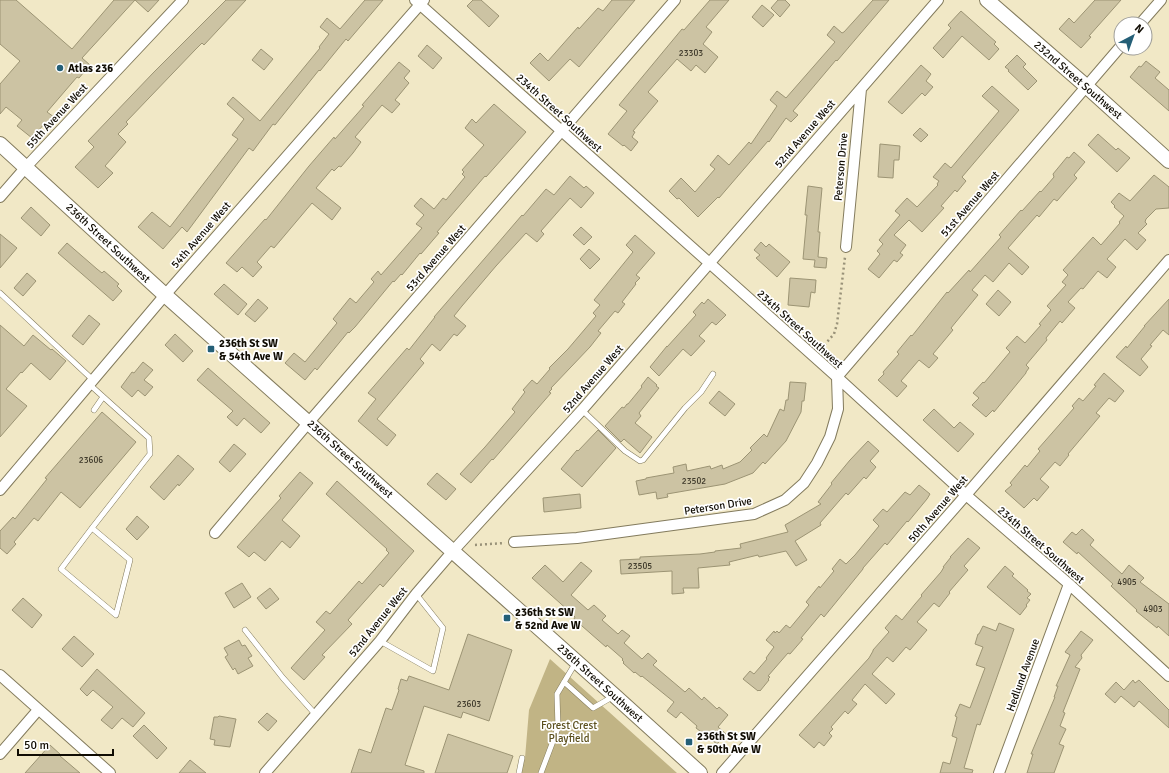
<svg xmlns="http://www.w3.org/2000/svg" width="1169" height="773" font-family="Signika,sans-serif">
	<rect width="100%" height="100%" fill="#f1e8c6"/>
	<path fill="#c1b485" d="M550,659L677,773H520L525,758L529,710Z"/>
	<path fill="#ccc3a3" stroke="#9c9474" d="M0,0H16L72,49L114,0H159L148,12L135,0L114,23L82,58L90,65L79,78L77,77L47,112L54,117L47,125L45,123L32,138L17,126L22,120L6,107L0,114V84L20,61L0,44Z
		M226,0H246L204,45L202,43L195,50L126,122L128,124L118,134L126,142L105,166L113,173L98,188L75,167L94,147L88,141L154,72Z
		M365,0H383L348,41L346,39L320,71L319,70L275,125L273,124L253,151L249,148L187,232L182,227L163,249L138,227L152,212L170,227L238,139L232,135L244,119L227,104L233,97L260,121L320,48L319,47L329,34L320,27L327,18L340,29Z
		M473,0H481L499,16L489,27L467,6Z
		M612,0H635L579,67L570,59L549,81L530,63L540,53L548,61L578,27L579,29L598,8L603,11Z
		M710,0H729L706,27L712,32L703,44L718,57L705,73L696,65L691,71L677,59L648,92L658,101L633,131L635,132L632,137L638,142L631,151L624,145L623,146L608,134L627,111L619,105L682,29L684,30Z
		M778,0H785L790,5L780,17L771,8Z
		M873,0H889L837,61L836,60L793,111L798,115L791,122L786,118L769,142L768,141L719,198L718,197L698,217L679,198L677,199L669,191L681,178L695,192L715,169L710,165L718,155L729,165L749,142L751,144L777,106L770,100L777,91L786,98L835,42L827,35L834,26L842,33L844,32Z
		M1095,0H1121L1089,36L1091,37L1081,48L1059,29L1069,18L1074,23Z
		M762,5L774,15L763,27L752,17Z
		M961,11L996,42L994,44L999,49L989,60L962,36L943,58L933,48L951,28L948,25Z
		M427,45L442,58L433,69L418,56Z
		M261,49L273,59L264,70L252,60Z
		M1017,55L1026,64L1023,67L1037,81L1028,90L1008,71L1009,70L1005,67Z
		M1146,61L1160,72L1155,78L1169,90V111L1130,77L1139,66L1141,67Z
		M399,62L410,71L404,78L409,83L395,100L400,104L392,113L382,105L355,137L361,142L353,153L341,167L339,166L334,171L332,169L316,188L341,208L332,220L312,203L274,248L271,246L257,262L262,267L253,277L242,267L237,272L226,263L265,219L266,220L309,166L334,137L335,139L364,106L362,105Z
		M921,65L931,74L926,81L933,87L925,96L922,93L902,114L888,102Z
		M992,86L1019,110L962,177L966,181L957,192L955,190L941,206L944,208L922,232L909,220L894,235L906,245L900,253L903,255L897,262L894,260L879,278L868,269L880,254L877,251L883,244L879,240L900,215L895,211L907,198L917,207L938,185L937,184L939,181L933,177L945,163L951,168L999,111L982,96Z
		M494,104L526,132L486,177L485,176L437,232L439,233L421,254L420,253L402,275L401,274L394,282L393,281L355,327L349,333L348,332L317,370L315,368L305,380L285,363L294,353L305,362L337,323L333,319L350,298L356,303L374,282L371,279L378,271L381,275L422,228L416,224L424,215L414,206L421,198L434,209L443,198L446,200L465,177L462,174L464,172L462,170L484,145L465,128L472,119L476,123Z
		M920,128L928,135L921,142L913,135Z
		M1098,134L1116,150L1118,148L1130,158L1117,172L1088,145Z
		M880,144L900,146L899,160H894L893,178L878,177Z
		M1074,152L1085,162L1074,175L1077,178L1057,201L1054,199L1039,217L1037,215L1008,248L1029,267L1022,275L1009,263L993,282L985,275L972,290L978,295L951,328L953,330L933,354L938,358L929,368L919,360L901,381L907,386L897,397L878,380L884,374L883,372L899,354L897,352L911,335L912,336L947,292L948,293L969,270L970,272L1001,237L999,235L1021,210L1022,211L1040,191L1041,192L1054,177L1053,174L1067,157L1069,158Z
		M1154,175L1169,187V208L1156,209L1146,219L1145,222L1147,224L1138,233L1146,240L1137,250L1125,239L1107,259L1116,267L1107,278L1098,271L1083,289L1081,288L1068,302L1075,308L1062,323L1060,321L1046,338L1047,340L1026,365L1029,368L1026,372V373L994,412L993,410L986,417L972,405L979,398L973,393L983,382L984,383L1010,352L1006,348L1017,336L1025,343L1041,325L1039,324L1051,310L1047,306L1066,285L1062,282L1068,275L1063,270L1093,237L1101,245L1120,223L1119,222L1124,216L1114,207L1115,206L1111,202L1119,193L1130,201Z
		M570,176L584,188L586,186L594,193L581,208L570,198L541,231L544,234L537,242L526,233L496,266L462,306L454,316L466,326L457,336L454,334L440,351L432,344L420,359L424,363L377,419L396,435L387,446L358,421L376,399L368,393L407,348L409,350L435,317H434L498,243L522,215L523,216L546,189L554,195Z
		M808,186L822,188L818,232H820L818,257L827,258L826,268L814,267L815,260L803,259L807,215H805Z
		M31,207L50,225L41,236L21,218Z
		M581,227L592,237L584,245L573,235Z
		M0,234L17,248L0,268Z
		M635,235L655,253L636,275L640,278L635,283L636,284L622,302L625,304L618,313L615,311L598,331L601,333L590,347L551,388L552,389L549,392L551,393L531,416L493,460L492,459L471,483L460,474L485,447L515,412L512,409L525,392L523,390L532,380L537,384L550,369L549,368L568,349L596,316L593,313L600,305L594,300L633,252L626,245Z
		M761,242L766,247L769,244L790,262L777,277L756,258L760,255L754,250Z
		M67,243L97,269L102,273L104,271L119,284L117,286L122,291L113,301L58,253Z
		M589,249L600,259L590,269L580,259Z
		M27,273L36,281L23,296L14,288Z
		M790,278L816,280L815,293L811,292L809,307L788,305Z
		M224,284L247,304L238,315L214,294Z
		M998,290L1011,302L999,316L986,304Z
		M258,299L268,308L255,322L245,314Z
		M708,299L726,315L716,325L712,322L699,336L705,341L691,356L683,349L659,376L650,367L667,346V347L696,315L693,312L702,302L704,304Z
		M1169,299V335L1163,330L1150,345L1152,346L1141,359L1148,367L1140,376L1116,357L1126,346L1127,348L1145,326H1144Z
		M89,315L100,324L83,345L72,336Z
		M0,325L24,346L33,335L51,350L52,349L66,361L50,380L31,363L22,373L21,372L6,389L27,406L0,437Z
		M175,334L193,351L183,362L165,345Z
		M143,362L153,370L144,380L153,387L145,396L138,390L132,397L121,387L132,372L134,373Z
		M208,368L270,423L261,433L244,418L237,426L227,417L233,411L197,380Z
		M1104,373L1124,391L1115,402L1109,398L1096,413L1100,416L1068,454L1069,455L1060,466L1055,462L1040,479L1049,487L1037,501L1034,498L1024,508L1005,491L1012,485L1010,483L1025,465L1027,467L1040,451L1038,449L1074,408L1072,406L1079,398L1083,401L1096,386L1094,385Z
		M648,377L657,385L656,386L659,388L639,413L641,416L635,423L652,437L640,453L624,439L621,442L605,426L622,407L624,408L627,404H628L642,387L641,386Z
		M790,382L806,383L804,401H802L801,412L786,441L765,464L763,462L753,473L725,484L667,494L668,497L657,499L656,492L639,495L636,481L646,479V478L674,473L673,467L686,464L687,471L710,466L711,469L722,465L723,469L740,462L752,450L750,448L764,434L767,437L780,409L784,411L786,400H788Z
		M719,391L735,404L725,416L709,403Z
		M934,409L954,428L960,422L974,434L958,452L923,420Z
		M102,412L136,442L80,508L61,492L38,521L34,518L14,542L16,544L7,554L0,548V531L13,517L15,519L47,479L45,478Z
		M598,430L616,448L582,487L561,469L577,450L578,451Z
		M868,441L879,451L870,461L876,467L866,479L864,477L848,495L846,493L820,523L821,525L795,541L807,560L796,566L786,551L759,557L758,555L729,562L730,565L698,568L699,588H683L684,593L672,594V571L621,574L620,560L640,559V557L700,554L715,552V551L741,548L740,544L788,532L785,525L821,504L818,502L832,484L831,483L850,460Z
		M234,444L246,454L230,472L219,462Z
		M178,455L194,469L179,486L178,484L164,500L150,487Z
		M300,472L313,483L282,520L300,536L290,548L282,541L265,561L254,552L249,557L237,547L281,498L279,496Z
		M437,473L456,489L446,500L427,484Z
		M337,481L414,551L383,587L380,584L348,620L352,624L322,655L325,657L304,680L291,668L325,630L316,622L326,611L330,614L359,581L362,584L389,553L386,550L387,549L326,494Z
		M919,485L930,494L927,499L908,522L907,521L887,545L885,543L863,568V569L824,617L821,614L801,638L803,639L790,654L788,653L768,676L770,677L768,679L769,680L760,691L759,690L758,691L743,679L750,671L754,674L767,659L766,658L774,647L766,640L774,631L775,633L777,631L779,633L786,625L790,628L809,605L806,602L819,586L820,588L834,571L832,569L840,559L846,564L855,555L879,526L873,520L883,509L887,512L905,492L910,495Z
		M580,494L581,508L544,512L543,498Z
		M137,516L149,527L137,540L126,529Z
		M1082,529L1094,540L1090,545L1122,574L1129,565L1144,578L1140,582L1169,604V636L1158,626L1157,628L1136,611L1137,610L1111,586L1113,584L1078,552L1077,554L1063,542L1072,532L1076,535Z
		M968,538L980,548L964,566L968,570L949,592L950,593L939,607L934,603L917,622L927,630L910,650L906,647L893,662L887,657L872,674L895,694L886,704L865,684L852,700L857,704L848,714L845,711L831,727L833,729L829,733L832,736L824,746L819,742L814,748L799,735L869,658L873,651V650L889,632L885,628L896,615L902,620L915,604L922,596L921,595L941,572L944,567H943L951,557H950Z
		M581,562L592,571L571,595L588,610L594,605L606,616L602,620L618,634L622,630L630,636L624,643L642,659L648,653L657,661L653,665L685,692L689,688L702,700L704,697L717,709L719,707L728,715L718,727L726,734L717,744L696,728L697,726L681,712L676,718L667,711L674,702L642,676L641,677L635,672L634,673L623,663L624,662L622,660L623,659L607,645L606,647L574,619L575,617L570,612L532,578L545,565L563,582Z
		M1005,566L1014,574L1012,576L1028,590L1027,591L1031,594L1027,598L1030,600L1026,605L1027,606L1020,615L987,587Z
		M242,583L251,597L234,608L225,593Z
		M270,588L279,599L266,609L257,598Z
		M23,598L42,615L32,628L12,610Z
		M999,623L1014,629L980,725L977,724L964,768L973,770L972,773H940L943,762L950,764L957,738L952,736L957,717L955,716L960,704L970,708L985,668L976,665L983,647L975,644L978,634H979L983,626L996,631Z
		M1081,631L1093,640L1081,655L1082,658L1075,667L1080,669L1063,712L1065,713L1060,726L1066,729L1059,744L1064,746L1054,773H1027L1033,754H1031L1055,697H1054L1058,686H1056L1070,655L1065,652Z
		M468,634L512,650L489,721L463,712L461,718L424,706L405,765L424,771V773H351L359,749L371,753L386,708L392,710L399,690L398,689L401,679L407,681L409,676L449,690Z
		M74,636L94,654L82,667L62,649Z
		M239,640L242,646L245,645L252,656L248,658L253,666L238,674L235,668L233,670L225,657L228,655L224,648Z
		M97,669L145,713L133,727L122,718L112,729L101,720L113,707L93,690L87,696L80,689Z
		M1133,680L1135,683L1139,680L1169,710V728L1139,701L1134,707L1121,696L1115,703L1105,694L1116,682L1124,690Z
		M267,713L277,721L268,731L258,722Z
		M219,716L236,719L230,747L214,745L215,740L210,739L214,717H218Z
		M144,725L167,748L157,759L133,736Z
		M448,734L513,756L507,773H435Z
		M50,745L61,755L60,756L80,773H25Z
		M190,760L206,773H179Z"/>
	<g fill="none" stroke-linecap="round" stroke-linejoin="round">
		<g stroke="#837b5d" stroke-width="6">
			<path id="lane" d="M0,293L93,380
				M89,384L149,438L150,454L92,528L61,569L116,615L130,560L92,528
				M94,410L103,397
				M582,410L625,451L640,461L643,460L685,408L701,392L713,374
				M245,630L283,678L316,715
				M380,641L433,671L443,628L416,594
				M564,682L593,708L614,696
				M519,773L522,758
				M541,773L558,728L557,694L576,662"/>
		</g>
		<g stroke="#837b5d" stroke-width="12">
			<path id="street" d="M415,0L837,377L966,495L1069,584L1169,676
				M1140,24L1161,0
				M0,197L26,167L183,0
				M846,247L861,89
				M0,490L165,295L424,0
				M215,533L309,422L675,0
				M514,542L577,538L754,514L785,500L804,483L817,463L830,437L838,409L837,377L1121,46
				M0,675L110,773
				M0,754L38,710
				M265,773L380,641L416,594L453,551L582,410L938,0
				M722,773L959,503L1169,260
				M999,773L1069,584"/>
		</g>
		<g stroke="#837b5d" stroke-width="16">
			<path id="secondary" d="M987,0L1086,86L1169,161
				M0,144L165,295L615,696L700,773"/>
		</g>
		<path stroke="#999279" stroke-width="2.5" stroke-dasharray="2 3" stroke-linecap="butt" d="M821,349L834,334L837,324L845,257
			M475,545L505,543"/>
		<use href="#lane" stroke="#fff" stroke-width="5"/>
		<use href="#street" stroke="#fff" stroke-width="10"/>
		<use href="#secondary" stroke="#fff" stroke-width="14"/>
	</g>
	<g fill="#245f77" stroke="#fff" stroke-width="1.5">
		<circle cx="60" cy="68" r="4"/>
		<rect x="207" y="345" width="8" height="8" rx="2"/>
		<rect x="503" y="614" width="8" height="8" rx="2"/>
		<rect x="685" y="738" width="8" height="8" rx="2"/>
	</g>
	<g text-anchor="middle" dominant-baseline="central" stroke-width="3.5" stroke-linejoin="round" paint-order="stroke">
		<g font-size="9" fill="#3f3a2b">
			<text x="691" y="53">23303</text>
			<text x="91" y="460">23606</text>
			<text x="694" y="481">23502</text>
			<text x="640" y="566">23505</text>
			<text x="1127" y="582">4905</text>
			<text x="1153" y="609">4903</text>
			<text x="469" y="704">23603</text>
		</g>
		<g font-size="11" font-weight="bold" fill="#100c03" stroke="#fff" text-anchor="start">
			<text x="68" y="68">Atlas 236</text>
			<text x="219" y="343">236th St SW<tspan x="219" dy="13">&amp; 54th Ave W</tspan></text>
			<text x="515" y="612">236th St SW<tspan x="515" dy="13">&amp; 52nd Ave W</tspan></text>
			<text x="697" y="736">236th St SW<tspan x="697" dy="13">&amp; 50th Ave W</tspan></text>
		</g>
		<g font-size="11" fill="#100c03" stroke="#fff">
			<text transform="translate(1078 80) rotate(41)">232nd Street Southwest</text>
			<text transform="translate(559 113) rotate(42)">234th Street Southwest</text>
			<text transform="translate(57 116) rotate(-47)">55th Avenue West</text>
			<text transform="translate(805 134) rotate(-49)">52nd Avenue West</text>
			<text transform="translate(841 167) rotate(-85)">Peterson Drive</text>
			<text transform="translate(970 204) rotate(-49)">51st Avenue West</text>
			<text transform="translate(201 235) rotate(-49)">54th Avenue West</text>
			<text transform="translate(108 243) rotate(43)">236th Street Southwest</text>
			<text transform="translate(436 258) rotate(-49)">53rd Avenue West</text>
			<text transform="translate(800 329) rotate(42)">234th Street Southwest</text>
			<text transform="translate(593 379) rotate(-49)">52nd Avenue West</text>
			<text transform="translate(350 459) rotate(42)">236th Street Southwest</text>
			<text transform="translate(718 506) rotate(-9)">Peterson Drive</text>
			<text transform="translate(938 509) rotate(-49)">50th Avenue West</text>
			<text transform="translate(1041 545) rotate(41)">234th Street Southwest</text>
			<text transform="translate(378 622) rotate(-51)">52nd Avenue West</text>
			<text transform="translate(1023 675) rotate(-70)">Hedlund Avenue</text>
			<text transform="translate(600 683) rotate(42)">236th Street Southwest</text>
		</g>
		<g font-size="11" fill="#5c501e" stroke="#fff">
			<text x="569" y="725">Forest Crest<tspan x="569" dy="13">Playfield</tspan></text>
		</g>
	</g>
	<g transform="translate(1133 36) rotate(41)"><circle r="19" fill="#ffffff" stroke="#9f9e9a"/>
	<path d="M0-3L7 15L0 10L-7 15Z" fill="#245f77"/>
	<text y="-6" font-size="11" font-weight="bold" text-anchor="middle" fill="#100c03">N</text>
	</g>
	<path d="M18 749v6h95v-6" fill="none" stroke="#100c03" stroke-width="2"/>
	<text x="24" y="749" font-size="12" fill="#100c03" stroke="#ffffff" stroke-width="3" paint-order="stroke">50 m</text>
</svg>
